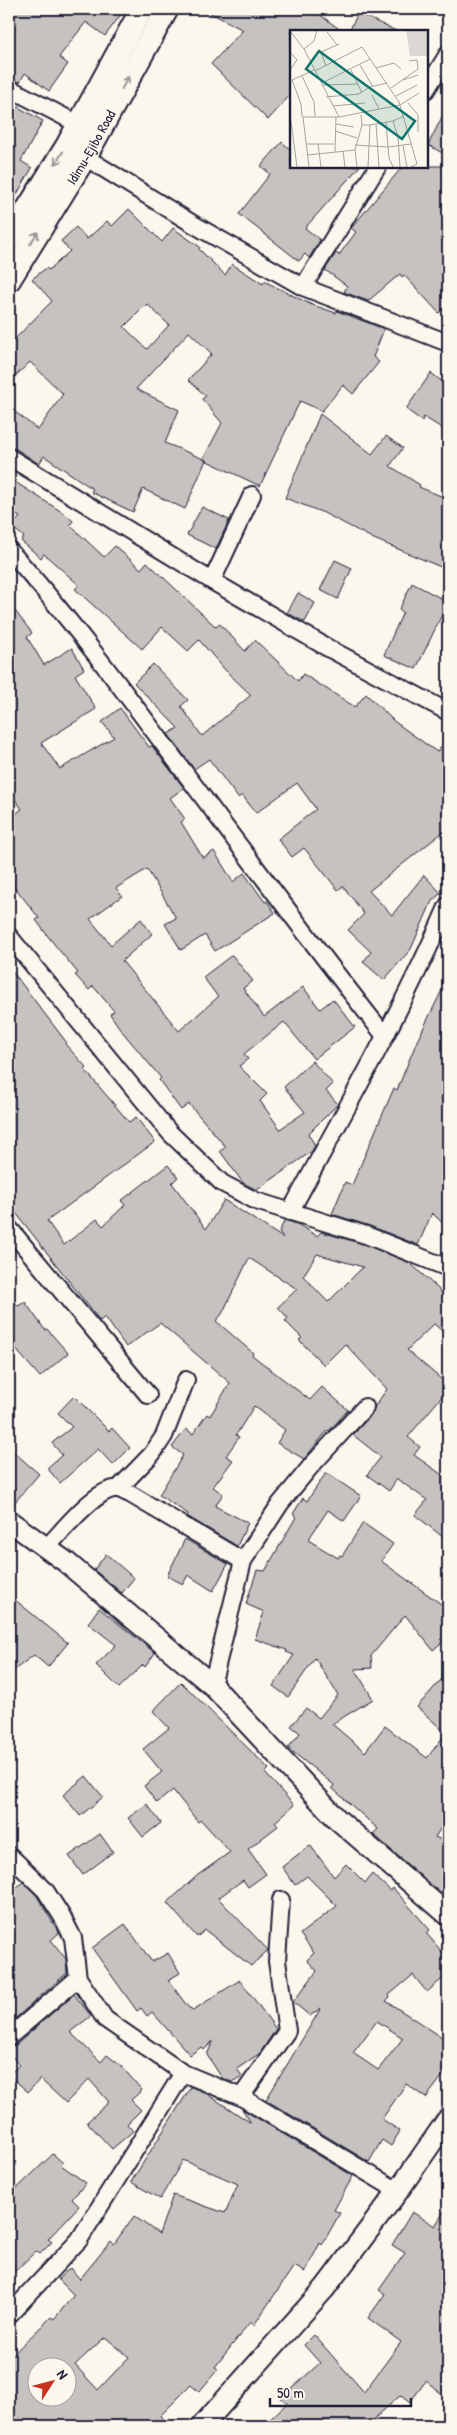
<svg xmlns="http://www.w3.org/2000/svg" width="457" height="2435" font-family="'Patrick Hand',sans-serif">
	<rect width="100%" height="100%" fill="#fbf7ec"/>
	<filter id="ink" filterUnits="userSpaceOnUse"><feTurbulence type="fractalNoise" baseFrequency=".02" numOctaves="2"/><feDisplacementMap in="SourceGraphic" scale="10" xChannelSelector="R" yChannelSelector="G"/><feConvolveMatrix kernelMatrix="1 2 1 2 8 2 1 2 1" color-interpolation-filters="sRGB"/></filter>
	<g filter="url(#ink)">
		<path fill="#c6c2c0" stroke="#22223b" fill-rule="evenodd" d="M9,9H125L105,36L86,22L59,57L68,64L49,91L25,73L20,82L9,78Z
			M203,9H312L342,31H291V94L268,120L211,64L243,30Z
			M358,13L396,31H349Z
			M9,102L43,121L21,161L32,168L9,208Z
			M448,105V156L428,145Z
			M282,142L291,150V166H360L305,228L320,240L309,258L305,254L299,261L239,214L270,174L261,166Z
			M403,166H448V304L439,313L404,275L402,277L400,274L368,301L344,292L347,286L325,270L336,253L339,255L356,232L351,228L353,226Z
			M129,209L162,242L173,228L200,247L199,249L225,275L232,264L263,284L264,281L310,304L336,313L337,311L384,329L373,357L379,362L353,394L343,385L322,411L300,401L260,486L203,459L222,423L202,399L206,396L188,380L212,354L189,332L136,389L179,410L165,443L206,460L185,509L143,489L133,512L91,492L93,489L44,456L39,464L9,444V407L38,430L63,394L30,362L9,382V345L52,301L32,279L46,268L49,270L70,251L61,241L76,227L87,239L107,221L112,226ZM147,304L169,325L147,349L124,327Z
			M431,373L448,386V432L424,417L422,421L406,409Z
			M320,414L372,454L386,436L403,448L390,466L420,485L419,487L448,499V570L374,539L324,513L285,498Z
			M9,478L65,514L73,521L70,525L104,557L115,546L141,569L147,562L216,627L220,624L245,651L255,640L298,681L303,674L355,707L366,694L395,722L437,752L448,738V828L369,891L392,915L424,875L441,893L432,901L411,949L384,980L363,962L371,952L348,930L364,914L343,886L338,890L304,848L292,857L278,839L316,809L297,783L256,813L242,795L238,798L209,759L194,769L168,734L178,728L134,683L153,664L188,700L181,706L202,736L251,695L226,671L199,640L188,651L162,627L142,649L75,589L79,585L44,554L41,558L21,541L24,537L12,527L20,517L9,511Z
			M202,507L229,520L216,549L187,535Z
			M335,560L352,568L338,599L320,590Z
			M412,583L448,602L416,669L384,655L403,612L399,610Z
			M298,593L315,603L305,622L287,613Z
			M9,603L32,633L27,637L44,665L72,648L84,669L75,675L96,709L41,743L60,769L114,737L102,722L120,708L149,747L152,746L184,788L170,798L185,819L181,822L203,858L214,851L233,882L244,873L265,902L267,901L275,913L215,951L205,935L181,950L165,924L176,918L147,869L116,888L122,896L90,919L111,945L141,919L152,934L122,961L179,1031L218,997L203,977L232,955L253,981L243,988L264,1017L303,987L320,1009L333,999L355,1027L314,1059L284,1022L244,1054L248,1059L239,1066L267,1094L260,1101L280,1129L305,1112L284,1087L312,1061L333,1084L326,1091L338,1104L308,1134L315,1145L312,1151L257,1190L243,1183L220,1151L226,1147L189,1104L181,1110L159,1080L161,1078L121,1030L110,1014L114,1011L93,986L89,990L75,975L78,973L50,939L36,920L39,918L9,880V819L22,809L9,791Z
			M9,967L67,1043L65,1044L87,1068L85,1070L129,1122L136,1117L155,1142L47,1221L64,1245L97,1219L103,1226L125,1205L121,1201L168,1165L178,1177L172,1183L206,1229L224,1200L283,1238L279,1231L285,1220L299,1225L317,1236L321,1232L363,1244L410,1263L448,1298V1336L434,1324L407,1350L448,1385V1389L408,1437L420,1447L414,1455L448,1479V1541L415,1515L427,1500L397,1479L389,1491L367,1475L381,1457L353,1435L372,1414L375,1406L387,1389L345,1344L324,1365L299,1340L302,1338L285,1321L288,1318L278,1307L297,1289L249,1258L222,1314L216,1321L253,1353L252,1355L310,1400L322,1387L348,1410L329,1431L328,1430L304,1459L277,1443L285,1430L254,1406L236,1435L239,1437L226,1456L233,1460L213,1487L223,1494L215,1506L248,1523L237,1546L187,1516L188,1514L159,1495L183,1455L172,1447L186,1429L193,1434L207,1414L210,1416L230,1383L160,1323L126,1347L105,1317L100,1321L9,1204ZM317,1254L363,1267L328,1302L303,1276Z
			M448,978V1082L441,1100L448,1103V1228L432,1213L418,1245L370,1226L332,1214L345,1182L352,1185L394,1088L397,1090L417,1041Z
			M9,1293L18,1306L25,1302L45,1330L47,1329L68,1353L40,1377L19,1353L9,1336Z
			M74,1396L109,1431L112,1428L130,1448L113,1465L98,1449L60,1483L47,1468L62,1455L52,1443L72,1427L58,1413Z
			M9,1448L39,1474L9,1509Z
			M326,1473L361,1496L344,1521L328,1510L308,1540L338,1558L340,1555L342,1556L363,1523L393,1544L381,1561L448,1609V1637L433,1650L405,1615L371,1656L372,1668L355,1669L373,1699L332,1724L365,1752L385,1726L427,1758L446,1733L417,1707L448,1672V1817L435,1837L448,1843V1900L373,1834L378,1829L332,1788L334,1785L288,1748L300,1733L291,1726L306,1708L319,1718L338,1695L315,1658L288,1697L273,1686L294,1655L286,1652L287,1650L255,1639L264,1612L246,1604L257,1570L265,1571L296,1517L293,1514L303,1498L307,1501Z
			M185,1539L228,1564L213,1591L188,1575L183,1584L167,1576Z
			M106,1554L134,1578L122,1593L94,1570Z
			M9,1595L68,1643L48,1667L34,1655L9,1674Z
			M99,1608L155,1653L145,1667L143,1665L119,1688L96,1665L116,1645L88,1623Z
			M181,1682L269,1769L265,1773L294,1805L275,1822L278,1826L248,1849L266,1874L248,1887L243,1880L218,1898L268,1950L251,1966L205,1930L197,1937L167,1903L198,1875L230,1852L201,1820L198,1822L173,1790L157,1803L144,1786L162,1772L143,1749L169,1728L153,1711Z
			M86,1776L103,1797L80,1816L63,1795Z
			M147,1804L161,1823L143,1837L128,1818Z
			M100,1834L113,1852L83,1875L69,1856Z
			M310,1845L334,1877L346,1864L365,1883L372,1874L391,1891L393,1888L430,1930L426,1933L448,1959V1974L427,1992L413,1975L389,1995L390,1997L386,2001L448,2041V2069L426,2098L406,2084L382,2119L400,2131L391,2146L382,2140L369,2162L266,2100L321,2008L310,2016L293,2002L317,1971L307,1960L314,1953L300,1934L337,1906L307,1876L295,1885L282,1867ZM377,2021L403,2038L378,2070L353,2053Z
			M23,1882L37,1896L59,1933L51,1940L66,1959L67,1973L9,2024V1894Z
			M125,1924L152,1962L168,1953L180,1973L168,1980L188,2007L193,2010L240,1980L276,2029L260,2053L237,2069L242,2076L232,2082L222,2078L207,2055L213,2041L204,2050L201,2047L190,2055L152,2012L147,2016L141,2008L137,2011L92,1948Z
			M74,1994L91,2016L70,2032L101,2062L107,2055L121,2066L142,2090L131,2100L141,2110L127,2124L133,2131L112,2149L87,2122L109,2102L89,2079L66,2103L40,2079L28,2092L9,2075L19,2065L9,2053V2047L16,2045Z
			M191,2087L204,2092L251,2123L242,2109L353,2176L334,2210L340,2213L322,2245L320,2243L305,2272L294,2266L254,2325L250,2322L215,2367L218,2369L199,2392L191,2385L160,2416L171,2426H9V2358L51,2317L54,2319L74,2295L58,2279L70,2268L80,2279L111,2241L114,2244L134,2216L159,2234L173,2195L225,2213L238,2184L183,2160L160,2199L131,2182ZM105,2337L129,2357L98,2390L75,2365ZM38,2368H68V2398H38Z
			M53,2154L63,2163L61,2165L86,2183L72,2199L79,2206L48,2239L52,2242L40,2254L36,2251L9,2277V2196Z
			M448,2205V2399L426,2381L410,2402L401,2395L366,2426H263L287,2403L281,2398L320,2363L304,2345L314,2335L364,2392L401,2342L368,2318L385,2294L379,2290L405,2253L392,2245L412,2212L435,2226Z"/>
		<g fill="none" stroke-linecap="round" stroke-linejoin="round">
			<g stroke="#22223b" stroke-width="20">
				<path id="minor" d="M9,88L78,124
					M426,90L448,54
					M85,157L193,224L303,287L448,343
					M303,287L378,166
					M9,457L212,581L328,648L448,712
					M9,550C71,619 126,694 182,769C249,859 316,949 385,1036
					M212,581L252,495
					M9,936L170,1133L222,1183L256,1201L366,1235L448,1268
					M290,1212C345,1111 402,1011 448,905
					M9,1228L148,1395
					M118,1489L152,1454L164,1436L186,1380
					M46,1548C61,1533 97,1486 119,1489C122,1490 127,1493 130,1494L243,1561
					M212,1685L243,1561L280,1504L311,1466L365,1407
					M9,1855L45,1890L63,1918L73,1938L78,1978L105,2019L183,2073
					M9,2037L78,1978
					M241,2097L287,2031L277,1961L281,1900
					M9,2315L79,2240L183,2073L241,2097L398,2191"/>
			</g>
			<g stroke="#22223b" stroke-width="24">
				<path id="tertiary" d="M9,1521L66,1562L212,1685L337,1819L448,1915
					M202,2426L325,2288L398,2191L448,2119"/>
			</g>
			<g stroke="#22223b" stroke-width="26">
				<g id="secondary">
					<path d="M9,239L67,146L142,9"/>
					<path id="s1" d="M9,280L85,157L167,9"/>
				</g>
			</g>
			<use href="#minor" stroke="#fbf7ec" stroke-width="16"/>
			<use href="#tertiary" stroke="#fbf7ec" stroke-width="20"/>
			<use href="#secondary" stroke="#fbf7ec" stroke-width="22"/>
		</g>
		<defs><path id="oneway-shaft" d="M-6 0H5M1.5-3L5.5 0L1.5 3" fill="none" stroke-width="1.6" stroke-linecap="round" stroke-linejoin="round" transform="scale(1.25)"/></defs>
		<g stroke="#99979c">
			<use href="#oneway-shaft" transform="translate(125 83) rotate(-61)"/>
			<use href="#oneway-shaft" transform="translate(59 158) rotate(122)"/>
			<use href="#oneway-shaft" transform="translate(34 238) rotate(-58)"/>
		</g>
	</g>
	<g text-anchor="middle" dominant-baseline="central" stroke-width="4.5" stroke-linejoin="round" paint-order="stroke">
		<g font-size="14" fill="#22223b" stroke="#fbf7ec">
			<text stroke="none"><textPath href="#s1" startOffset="156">Idimu-Ejibo Road</textPath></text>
		</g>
	</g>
	<g transform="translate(290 30)">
		<rect width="138" height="138" fill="#fbf7ec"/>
		<path d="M116,0H137V26H120Z" fill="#dbd8d3"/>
		<path fill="none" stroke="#a4a2a5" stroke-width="1" d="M0,1L14,19L49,87M37,2L47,15M14,19L24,11L27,0M0,22L7,30L0,40M70,35L83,57M36,36L31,22L49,14M86,38L104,33L111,39M61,40L72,63M25,41L72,17L109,72L127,134L121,137M12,46L24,72L25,86M113,50L128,45M32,53L80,29M33,55L68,54M101,58L128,39L127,30L119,31M82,65L89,79M106,66L127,55M36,67L69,64L80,57L97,53M118,73L128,85V102M43,76L75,73M12,87L11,74L2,50L24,40M49,87L110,75L129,63M1,91L7,137M96,93L99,128L103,137M46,94L64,97M86,94L89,137M72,95H80L78,137M80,95L103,91M45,101L67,108M17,114H44M28,114L31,137M65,115L98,117L121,114M113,116L117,137M65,120L67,137M53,121L55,137M45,122L46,87M18,125L65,120L72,95L71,85M19,137L13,87H49M110,137L108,107L103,91L114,86"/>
		<path fill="#0f766e" fill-opacity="0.15" stroke="#0f766e" stroke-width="2.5" d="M29,21L125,91L112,109L16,39Z"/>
		<rect width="138" height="138" fill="none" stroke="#22223b" stroke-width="2.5"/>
	</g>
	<rect width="457" height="2435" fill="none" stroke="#fbf7ec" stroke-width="30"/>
	<rect x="15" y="15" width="427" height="2405" fill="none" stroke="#22223b" stroke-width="2" filter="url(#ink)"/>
	<g transform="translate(52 2382) rotate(54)"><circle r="24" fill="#fbf7ec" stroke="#a4a2a5"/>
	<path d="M0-4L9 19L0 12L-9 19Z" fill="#c8321e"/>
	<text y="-8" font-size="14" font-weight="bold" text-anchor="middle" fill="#22223b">N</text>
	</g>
	<path d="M270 2398v8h141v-8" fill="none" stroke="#22223b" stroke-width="2.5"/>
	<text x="277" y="2398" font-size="15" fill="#22223b" stroke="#fbf7ec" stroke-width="4" paint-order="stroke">50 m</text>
</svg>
